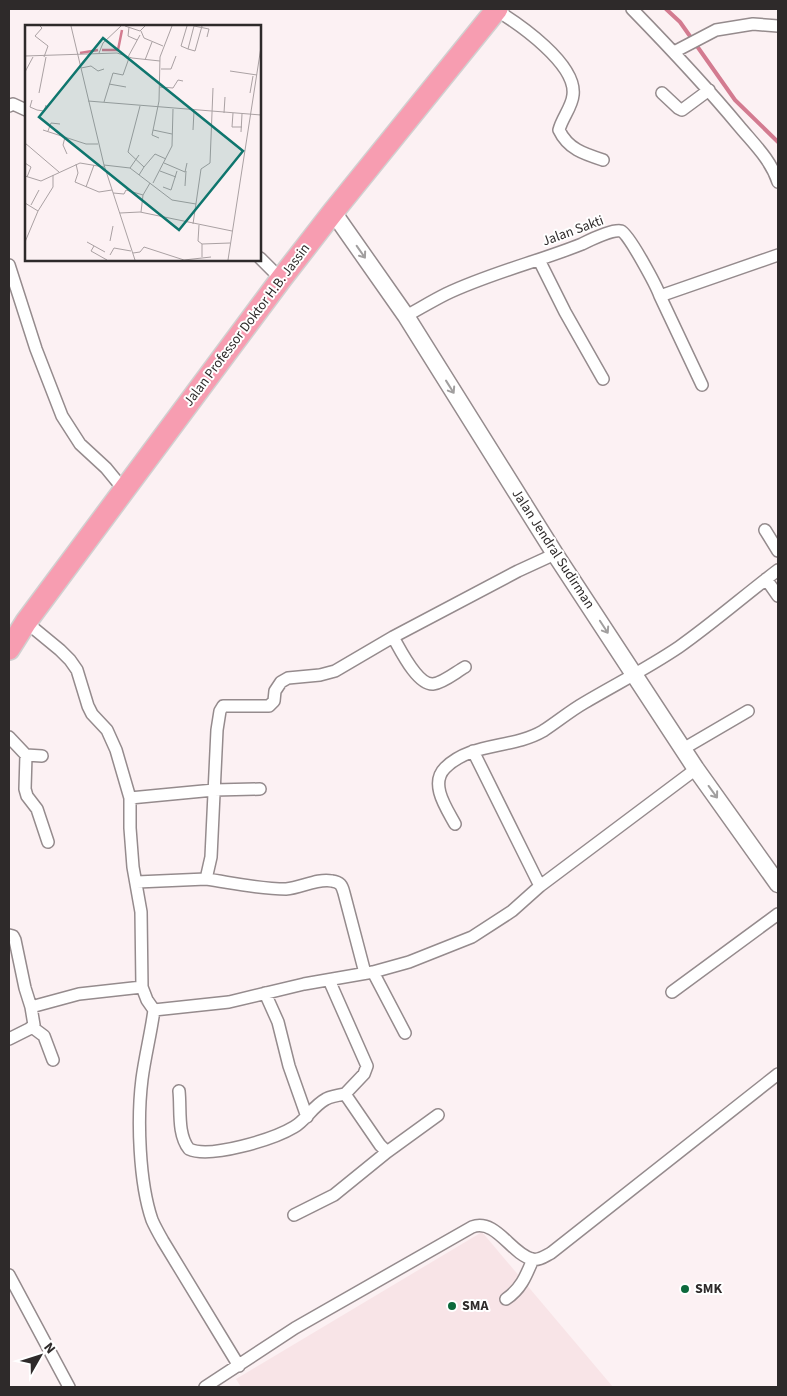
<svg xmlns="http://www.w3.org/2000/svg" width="787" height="1396" font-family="'Source Sans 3',sans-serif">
	<rect width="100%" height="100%" fill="#fcf1f3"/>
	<path fill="#f8e4e7" d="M482,1232L613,1387H241L236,1379Z"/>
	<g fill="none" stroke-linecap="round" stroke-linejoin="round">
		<path stroke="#d37b90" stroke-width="4" d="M666,9L680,22L735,100L778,142"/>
		<g stroke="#958b8d" stroke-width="14">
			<path id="street" d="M632,9C669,47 705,85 739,126C754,144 771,160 778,182
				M496,10C519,24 577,64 573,95C572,107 562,118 559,130C568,149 584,154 603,160
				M674,52L716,30L753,24L778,26
				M662,93L678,108L682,110L709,90
				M9,106L13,104L26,110
				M260,258L281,279
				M539,260L565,312L603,379
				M9,265L36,349L62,416L80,444L106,468L124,490
				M660,296L702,385
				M406,316C419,309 432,301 446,294C490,273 537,262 582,244C590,240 613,229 621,231C629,234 657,287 660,296L778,255
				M765,530L778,551
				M766,579L778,596
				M26,622L60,650L70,660L77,670L88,706L92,714L107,730L116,750L130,798V828L133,867L141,912L142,987L147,1000L154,1010C151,1033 145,1056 142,1079C137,1119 139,1182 152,1220C155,1227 159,1234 163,1241L239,1366
				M393,637C400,649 417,685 433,684C443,683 456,672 465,667
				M9,737L26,755L42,756
				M683,749L748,711
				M473,751L540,886
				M26,755L25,789L27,796L37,809L48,842
				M130,798L214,790L260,789
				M455,824C447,809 429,784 445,768C471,742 512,749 543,731C557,722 570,711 584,703C616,684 648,668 679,647C713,623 745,595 778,570
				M206,879C233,883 259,889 286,889C301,888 317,878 332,881C340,882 342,885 344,893L365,973
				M137,882L206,879L211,857L217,730L220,711L223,706H269L274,701L275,691L281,682L288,678L320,675L335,671L393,637L518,571L555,554
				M9,935L13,936L15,940L25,988L31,1007
				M373,972L405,1033
				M329,980L367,1066L364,1074L345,1094L380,1145L387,1152L438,1115
				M672,992L778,914
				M265,993L278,1022L289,1066L307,1117
				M154,1010L229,1002L304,984L373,972L409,962L472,937L512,911L540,886L696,769
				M32,1027L44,1036L53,1060
				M9,1039L29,1029L34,1025L31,1007L79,994L142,987
				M179,1091C181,1109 177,1134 189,1149C210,1159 274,1139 294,1127C306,1120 313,1106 326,1099C332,1096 339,1095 345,1094
				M294,1215L334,1195L387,1152
				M9,1275L69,1387
				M506,1299C521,1289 526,1276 533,1259
				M205,1387L295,1328L472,1227C496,1218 511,1254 532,1259C539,1261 545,1256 551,1253L778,1074"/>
		</g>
		<g stroke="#958b8d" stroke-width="19">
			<path id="secondary" d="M333,212L406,316L555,554L696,769L778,884"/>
		</g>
		<g stroke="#d1d0d0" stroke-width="24">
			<path id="highway" d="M9,649L26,622L281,279L333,212L497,9"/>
		</g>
		<use href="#street" stroke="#fff" stroke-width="11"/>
		<use href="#secondary" stroke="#fff" stroke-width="16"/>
		<use href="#highway" stroke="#f79db1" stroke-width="21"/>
	</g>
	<defs><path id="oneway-shaft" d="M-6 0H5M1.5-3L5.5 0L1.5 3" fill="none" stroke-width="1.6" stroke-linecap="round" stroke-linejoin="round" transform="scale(1.25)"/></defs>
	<g stroke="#a19f9f">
		<use href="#oneway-shaft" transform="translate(361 252) rotate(55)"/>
		<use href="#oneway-shaft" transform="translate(450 387) rotate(58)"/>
		<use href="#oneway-shaft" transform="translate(604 627) rotate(57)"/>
		<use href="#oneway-shaft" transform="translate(713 792) rotate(54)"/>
	</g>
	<g fill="#0c683b" stroke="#fff" stroke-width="2">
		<circle cx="685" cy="1289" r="5"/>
		<circle cx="452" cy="1306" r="5"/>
	</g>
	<g text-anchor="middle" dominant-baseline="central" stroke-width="4" stroke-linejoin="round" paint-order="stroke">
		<g font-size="14" fill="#2e2a2a" stroke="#fff">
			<text transform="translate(573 231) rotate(-20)">Jalan Sakti</text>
			<text transform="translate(247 325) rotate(-53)">Jalan Professor Doktor H.B. Jassin</text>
			<text transform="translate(553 549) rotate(57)">Jalan Jendral Sudirman</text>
		</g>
		<g font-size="14" font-weight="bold" fill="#2e2a2a" stroke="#fff" text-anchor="start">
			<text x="695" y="1289">SMK</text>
			<text x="462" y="1306">SMA</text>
		</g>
	</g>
	<g transform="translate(25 25)">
		<rect width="236" height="236" fill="#fcf1f3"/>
		<path fill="none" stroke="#d37b90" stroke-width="2.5" d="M77,25H93L97,5M55,28L73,25"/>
		<path fill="none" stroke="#aaa1a3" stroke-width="1" d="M15,1L17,3L10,11L23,21L19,32M46,1L79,140L110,235M100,1L115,6L120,1M162,1L156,21L163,24L169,1M169,1L184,4L182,12M104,2L103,11L112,15M116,6L119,13L138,21M163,24L170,26L177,1M74,28L78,18L96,1M0,31L92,28L107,33L135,36M103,32L115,10M120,35L127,17M56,43L66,41L73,46L79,44M136,44H146L151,31M205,46L232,50M0,47L8,32M84,59L101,62M135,62L148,63L153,55L158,56M14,68L21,32M225,68L228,51M7,75L5,82L12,85L19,86L21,80M63,76L236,90M79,77L88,48L98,50L104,33M199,88L200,72M208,88L207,102H217M18,105L61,119H73M128,105L147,109M168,105L169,86M23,106L26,98L35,99M216,107L217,89M40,112L38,120L42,129M134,113L127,110L134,76L135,32L147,1M0,118L34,147M0,138L6,142L2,152M139,138L160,147L162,138M51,139L53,148L50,157L74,167L87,165M79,140L105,143L147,175L171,179M119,142L130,129L141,134M105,143L114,130M135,146L151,152M114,150L119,142L103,127L115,81M0,151L16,156L55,138L79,142M128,158L147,121L148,84M160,161L161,146M61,162L69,140M138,162L146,165L152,146M88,168L99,169L101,165L118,170M0,178L13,186L0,217M6,180L14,165M13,186L28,162V150M116,187L118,170L125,158M95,188L115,187L207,206M168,199L176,144L185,138L188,63M174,200L173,216L177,219M85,216L88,201M62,217L80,227M69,221L66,226L82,235M108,228L115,227L119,222L159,235M85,230L89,223L106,226M177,232V219L205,218M159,235L186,232M203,235L236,22"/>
		<path fill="#0f766e" fill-opacity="0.15" stroke="#0f766e" stroke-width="2.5" d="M78,13L218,126L154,205L14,92Z"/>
		<rect width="236" height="236" fill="none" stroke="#2e2a2a" stroke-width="2.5"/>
	</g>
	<rect width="787" height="1396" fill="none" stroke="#2e2a2a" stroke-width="20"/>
	<g transform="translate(40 1356) rotate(51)" stroke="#ffffff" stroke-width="4" paint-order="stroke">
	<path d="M0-4L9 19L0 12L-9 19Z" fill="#2e2a2a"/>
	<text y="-8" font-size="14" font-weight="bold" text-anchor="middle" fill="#2e2a2a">N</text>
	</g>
</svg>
